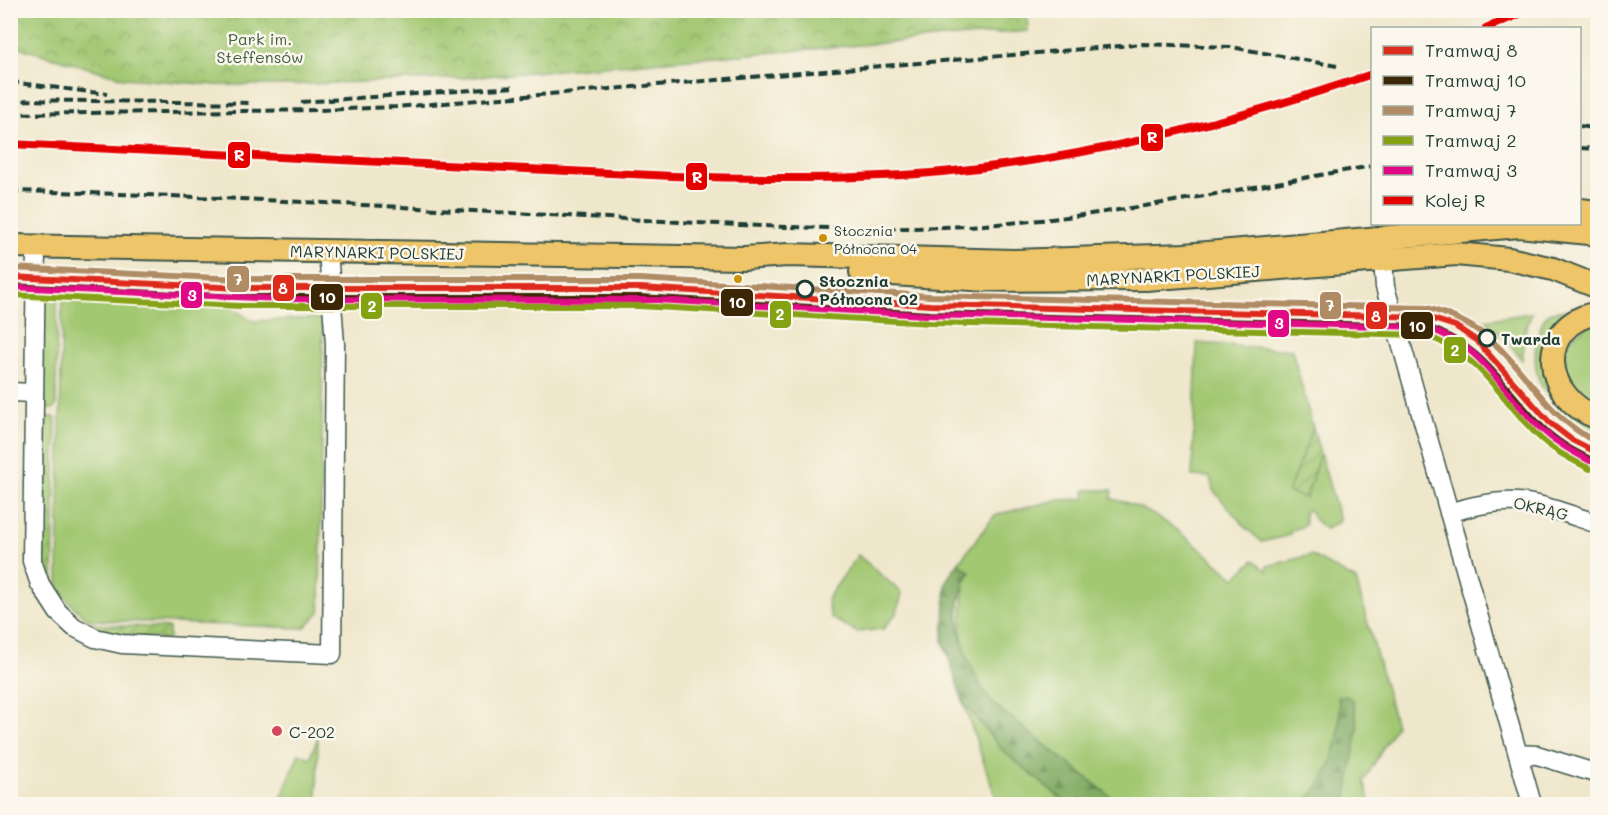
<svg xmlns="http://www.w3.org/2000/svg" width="1608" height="815" font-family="Mali,sans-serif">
	<defs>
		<pattern id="forest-firs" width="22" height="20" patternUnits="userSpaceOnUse" patternTransform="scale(1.5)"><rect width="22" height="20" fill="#81ac64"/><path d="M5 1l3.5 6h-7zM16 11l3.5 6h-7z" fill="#698d53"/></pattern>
		<pattern id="park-crowns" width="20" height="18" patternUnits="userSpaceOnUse" patternTransform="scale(1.5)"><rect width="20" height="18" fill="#a2c872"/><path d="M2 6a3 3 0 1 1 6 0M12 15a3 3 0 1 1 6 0" fill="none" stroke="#83a45e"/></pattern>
		<pattern id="garden-furrows" width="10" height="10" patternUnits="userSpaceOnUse" patternTransform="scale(1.5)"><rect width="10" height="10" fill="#a2c872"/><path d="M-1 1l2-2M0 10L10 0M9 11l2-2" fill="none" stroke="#83a45e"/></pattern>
	</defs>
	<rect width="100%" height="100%" fill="#fbf7ec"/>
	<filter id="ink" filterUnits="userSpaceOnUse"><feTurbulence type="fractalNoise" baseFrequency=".0167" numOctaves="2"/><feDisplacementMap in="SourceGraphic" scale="12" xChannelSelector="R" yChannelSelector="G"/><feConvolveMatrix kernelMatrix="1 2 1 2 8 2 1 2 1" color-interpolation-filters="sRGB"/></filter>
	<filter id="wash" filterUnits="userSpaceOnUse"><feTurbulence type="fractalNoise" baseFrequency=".008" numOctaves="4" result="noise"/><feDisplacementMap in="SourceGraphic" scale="24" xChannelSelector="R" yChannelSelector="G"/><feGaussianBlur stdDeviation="1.35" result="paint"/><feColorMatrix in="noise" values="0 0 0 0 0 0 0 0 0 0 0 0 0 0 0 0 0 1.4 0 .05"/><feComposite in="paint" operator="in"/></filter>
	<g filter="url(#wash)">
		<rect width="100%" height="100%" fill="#efe7cb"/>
		<path fill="#a2c872" stroke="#608253" stroke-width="1.5" d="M65,292L219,299L252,321L323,318L320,612L304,628L91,620C81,617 61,594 58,586L62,294Z
			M41,294L54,295L57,298L56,406L53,409L39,408Z
			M1573,309L1574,312L1545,350L1597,427V439L1576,429L1562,418L1565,415C1557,405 1547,396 1541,384C1531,367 1534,323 1551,312Z
			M1532,313L1526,328L1522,360L1506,339L1484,320Z
			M1597,321V408L1568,387C1562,348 1561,339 1597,321Z
			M1197,343L1292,350L1313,428L1288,492L1306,498L1320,453L1340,521L1326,529L1315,520L1309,509L1304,512L1305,525L1290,531L1291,535L1262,542L1246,528L1213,490L1210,477L1192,476Z
			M40,416L53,417L56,419L54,516L38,515Z
			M1085,490H1112V499C1160,508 1198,548 1235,578L1254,560L1267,571V566L1311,555L1356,580L1396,726L1364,781L1371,804H1344L1355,714L1353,701L1346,696H1338C1345,734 1332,778 1303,804H1120L993,704L981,687L970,670L961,633L964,582L969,572L958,563L995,515L1057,500L1085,499Z
			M858,555L902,593L897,613L883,629L857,632L831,618L827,599Z
			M963,702L1003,751L1068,804H998Z
			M318,737L317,804H279L299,753L310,758Z"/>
		<path fill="url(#forest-firs)" stroke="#50744c" stroke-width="1.5" d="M958,563L970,572C944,615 967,668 993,704L1120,804H1068L1003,751L963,702L943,641L946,581Z
			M1338,696H1346L1353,701L1358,727L1347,795L1344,804H1303C1332,777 1344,734 1338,696Z"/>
		<path fill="url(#park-crowns)" stroke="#608253" stroke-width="1.5" d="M1027,11L1028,31L462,78L284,85H217L123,78L10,45L11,10Z"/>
		<path fill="url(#garden-furrows)" stroke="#608253" stroke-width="1.5" d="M1313,428L1320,453L1306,498L1288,492Z
			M38,515L54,516L53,594L41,561Z
			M86,624L169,628V640L106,634Z"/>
	</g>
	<g filter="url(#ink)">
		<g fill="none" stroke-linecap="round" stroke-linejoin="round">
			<g stroke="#3e564b" stroke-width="21">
				<path id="minor" d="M36,247L32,561L40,584L58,612L74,627L95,638L122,644L332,654L335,344L328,250
					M1383,259L1385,287L1532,804
					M10,392L34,393
					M1449,513C1516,492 1534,503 1598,524
					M1518,754L1537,755L1598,774"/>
			</g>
			<g stroke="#3e564b" stroke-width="26">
				<path id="major" d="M1580,210L1598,212
					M10,246L744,258L788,255L1014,261L1184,255L1519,226L1598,234
					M861,272L987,280L1146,279L1456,254L1509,259L1553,269L1598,287
					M1598,313C1535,324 1541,397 1598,418"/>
			</g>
			<use href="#minor" stroke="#fff" stroke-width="18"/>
			<use href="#major" stroke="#eec569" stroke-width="22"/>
			<path stroke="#1f3d34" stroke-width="4" stroke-dasharray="9 4.5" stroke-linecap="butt" d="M10,82L107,94
				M10,100L253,103
				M301,102L515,87
				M10,114L320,110L396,107L1143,44L1231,47L1337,66
				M1580,126L1598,129
				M1580,148L1598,149
				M10,191C203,195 395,207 587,217C706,223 825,232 944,227C1089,222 1230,190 1372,166"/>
			<g stroke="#fbf7ec" stroke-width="12">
				<path id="rail-1" d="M1486,28L1529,10
					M10,144L673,176C759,179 845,180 931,173C1082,160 1229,123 1372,74"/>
			</g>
			<use href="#rail-1" stroke="#e50000" stroke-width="8"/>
			<g stroke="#fbf7ec" stroke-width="10">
				<path id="tram-1" d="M10,277L240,288H640L930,305L1427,317L1455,326L1477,341L1550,423L1572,440L1598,453"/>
			</g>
			<g stroke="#fbf7ec" stroke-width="10">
				<path id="tram-2" d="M10,286L240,297H640L930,314L1425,326C1487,347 1500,386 1543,428C1558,443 1576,452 1594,461"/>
			</g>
			<g stroke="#fbf7ec" stroke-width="10">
				<path id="tram-3" d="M10,268L240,279H640L930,296L1428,308C1448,314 1465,321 1482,333C1527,367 1542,415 1598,443"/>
			</g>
			<g stroke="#fbf7ec" stroke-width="10">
				<path id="tram-4" d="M10,295L240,306H639L930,323L1424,335C1479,353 1498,395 1536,434C1552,450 1570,459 1590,469"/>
			</g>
			<g stroke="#fbf7ec" stroke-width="10">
				<path id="tram-5" d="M10,287L280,299L657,300L925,315L1424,327C1487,347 1496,386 1540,428C1555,442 1571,451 1590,461"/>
			</g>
			<use href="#tram-1" stroke="#dd2b1c" stroke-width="6"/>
			<use href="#tram-2" stroke="#3b2706" stroke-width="6"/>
			<use href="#tram-3" stroke="#b08c65" stroke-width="6"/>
			<use href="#tram-4" stroke="#85a212" stroke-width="6"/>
			<use href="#tram-5" stroke="#e10886" stroke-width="6"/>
		</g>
	</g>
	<g fill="#cc910a" stroke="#fbf7ec" stroke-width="2">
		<circle cx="823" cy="238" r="5"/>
		<circle cx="738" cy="279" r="5"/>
	</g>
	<g fill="#fbf7ec" stroke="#1f3d34" stroke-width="3">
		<circle cx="805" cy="289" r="8"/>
		<circle cx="1487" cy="338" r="8"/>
	</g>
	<circle fill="#d1495b" stroke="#fbf7ec" stroke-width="2" cx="277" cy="731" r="6"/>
	<g text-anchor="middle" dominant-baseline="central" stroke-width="5" stroke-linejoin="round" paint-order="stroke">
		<g font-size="14" fill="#1f3d34" stroke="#fbf7ec" text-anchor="start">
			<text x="834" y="230">Stocznia<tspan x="834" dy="18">Północna 04</tspan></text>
		</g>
		<g font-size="16" fill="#406044" stroke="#fbf7ec">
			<text x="260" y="38">Park im.<tspan x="260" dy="18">Steffensów</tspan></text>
		</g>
		<g font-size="16" fill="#1f3d34" stroke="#fbf7ec">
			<text transform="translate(377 252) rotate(1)">MARYNARKI POLSKIEJ</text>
			<text transform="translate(1173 275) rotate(-3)">MARYNARKI POLSKIEJ</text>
			<text transform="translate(1541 508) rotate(13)">OKRĄG</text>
		</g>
		<g font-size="16" font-weight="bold" fill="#1f3d34" stroke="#fbf7ec" text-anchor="start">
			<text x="819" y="280">Stocznia<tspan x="819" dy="18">Północna 02</tspan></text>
			<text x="1501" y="338">Twarda</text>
		</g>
		<g font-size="16" fill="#1f3d34" stroke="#fbf7ec" text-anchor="start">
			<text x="289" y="731">C-202</text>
		</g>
	</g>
	<g stroke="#fbf7ec" stroke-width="2">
		<rect x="1140" y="123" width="24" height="29" rx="6" fill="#e50000"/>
		<rect x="227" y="141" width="24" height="28" rx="6" fill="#e50000"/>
		<rect x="685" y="162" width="23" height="29" rx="6" fill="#e50000"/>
		<rect x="226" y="265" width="24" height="28" rx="6" fill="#b08c65"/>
		<rect x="272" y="274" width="23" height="28" rx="6" fill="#dd2b1c"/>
		<rect x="180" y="281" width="23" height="28" rx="6" fill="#e10886"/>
		<rect x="310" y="283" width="34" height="28" rx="6" fill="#3b2706"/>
		<rect x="720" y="288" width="34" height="29" rx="6" fill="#3b2706"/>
		<rect x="1319" y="291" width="23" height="29" rx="6" fill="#b08c65"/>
		<rect x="360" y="292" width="23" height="28" rx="6" fill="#85a212"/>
		<rect x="769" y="300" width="23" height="29" rx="6" fill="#85a212"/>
		<rect x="1365" y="301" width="23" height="29" rx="6" fill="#dd2b1c"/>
		<rect x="1267" y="309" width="23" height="29" rx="6" fill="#e10886"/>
		<rect x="1400" y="311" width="34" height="29" rx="6" fill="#3b2706"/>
		<rect x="1443" y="336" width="24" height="28" rx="6" fill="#85a212"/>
	</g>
	<g font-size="16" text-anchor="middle" font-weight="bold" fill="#fff">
		<text x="1152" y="143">R</text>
		<text x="239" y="161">R</text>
		<text x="697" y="183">R</text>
		<text x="238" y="285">7</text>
		<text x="283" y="294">8</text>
		<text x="192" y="301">3</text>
		<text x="327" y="303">10</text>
		<text x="737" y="308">10</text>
		<text x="1330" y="311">7</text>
		<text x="372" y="312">2</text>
		<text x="780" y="320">2</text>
		<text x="1376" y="322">8</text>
		<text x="1279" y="329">3</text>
		<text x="1417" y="332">10</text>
		<text x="1455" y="356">2</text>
	</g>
	<rect width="1608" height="815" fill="none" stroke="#fbf7ec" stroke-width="36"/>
	<rect x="1371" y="27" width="210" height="198" fill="#fbf7ec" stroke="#a3ada2" stroke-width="1.5"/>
	<rect x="1383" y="46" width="30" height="9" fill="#dd2b1c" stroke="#a3ada2" stroke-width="1.5"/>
	<text x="1425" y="57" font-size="18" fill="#1f3d34">Tramwaj 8</text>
	<rect x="1383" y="76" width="30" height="9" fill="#3b2706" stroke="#a3ada2" stroke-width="1.5"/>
	<text x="1425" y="87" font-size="18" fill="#1f3d34">Tramwaj 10</text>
	<rect x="1383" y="106" width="30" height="9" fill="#b08c65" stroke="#a3ada2" stroke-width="1.5"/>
	<text x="1425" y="117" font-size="18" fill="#1f3d34">Tramwaj 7</text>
	<rect x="1383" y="136" width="30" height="9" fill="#85a212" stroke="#a3ada2" stroke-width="1.5"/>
	<text x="1425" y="147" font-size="18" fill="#1f3d34">Tramwaj 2</text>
	<rect x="1383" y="166" width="30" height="9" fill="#e10886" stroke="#a3ada2" stroke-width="1.5"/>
	<text x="1425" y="177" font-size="18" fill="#1f3d34">Tramwaj 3</text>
	<rect x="1383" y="196" width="30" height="9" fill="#e50000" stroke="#a3ada2" stroke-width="1.5"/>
	<text x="1425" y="207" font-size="18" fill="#1f3d34">Kolej R</text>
</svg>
